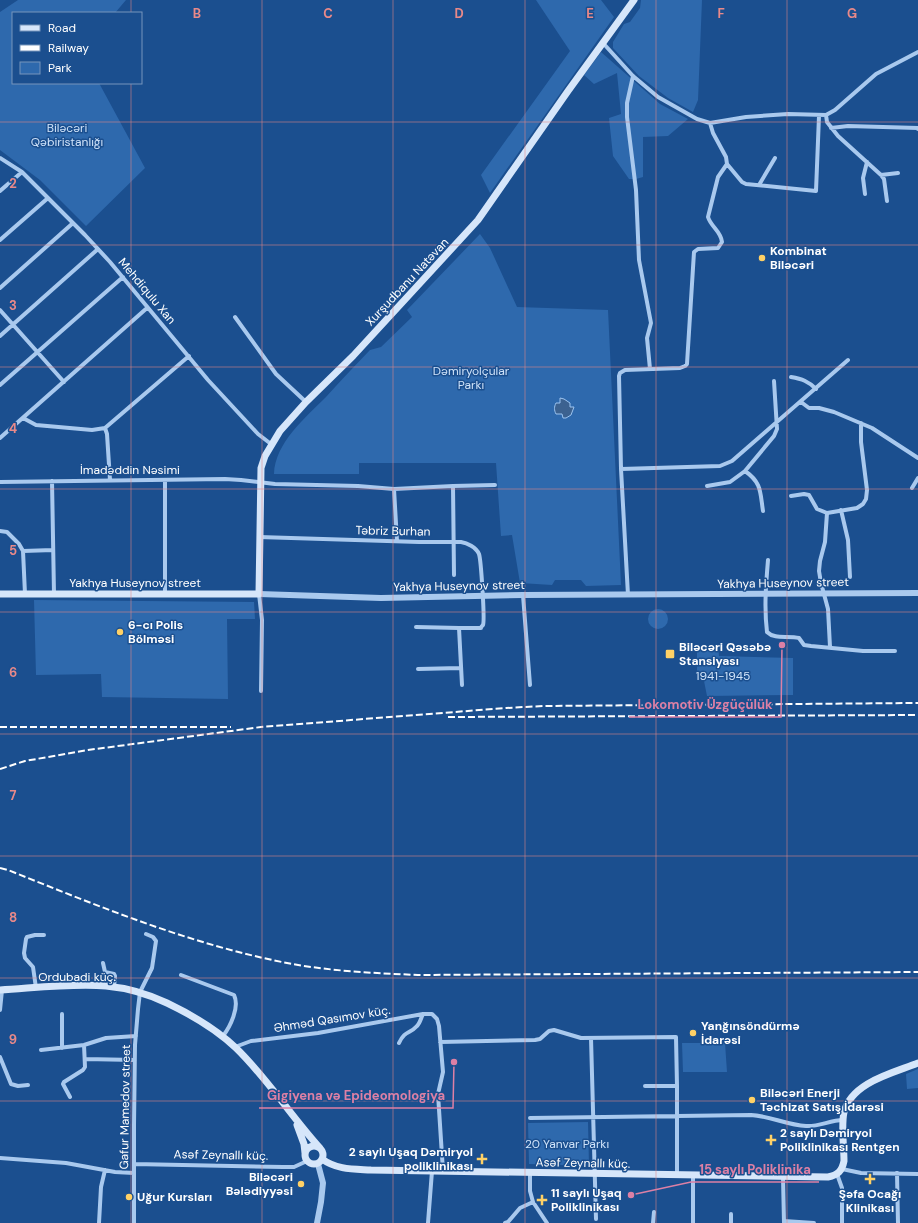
<svg xmlns="http://www.w3.org/2000/svg" width="918" height="1223" font-family="'DM Sans',sans-serif">
	<rect width="100%" height="100%" fill="#1b4f8f"/>
	<path fill="#2e69ad" d="M18,0H126L115,13H13V83H99L145,168L86,226L40,180L0,150V12Z
		M536,0H601L614,17L490,193L481,175L570,51Z
		M641,0H702L698,100L693,112L668,98L639,76L613,48V42L624,24L630,22L640,8Z
		M601,52L660,104L688,119L668,136L643,137V177L636,179H629L613,156L609,118L621,114L617,73L594,84L584,75Z
		M480,234L490,248L517,307L608,310L621,585L586,586L581,580H555L552,585L520,583L512,535L501,536L496,463H359V474H274C275,443 305,418 326,397C340,381 355,366 370,350L381,347L412,317L407,310Z
		M34,600L254,602L255,619H227L228,699L102,697L101,674L36,675Z
		M648 619a10 10 0 1 1 20 0a10 10 0 1 1-20 0Z
		M697,645L718,646L719,656L793,658V695L707,696L704,681L697,672Z
		M682,1043H725L727,1072H683Z
		M918,1069V1088L907,1089L906,1074Z
		M588,1122L589,1166L529,1164L528,1123Z"/>
	<path fill="#3c6290" stroke="#9cc4f0" d="M560,398L564,399L570,403V407H574L571,415L566,418H563L562,414H556C554,410 554,407 556,403H560Z"/>
	<g fill="none" stroke-linecap="round" stroke-linejoin="round">
		<path stroke="#a9c9ee" stroke-width="4" d="M603,43L633,76L658,97L697,119L710,123L746,117L788,114L826,115L835,110L876,74L918,52
			M633,76L627,103V117L636,190L639,260L651,323L647,338L650,369
			M826,115L827,122L838,136L881,175L884,179L887,201
			M831,128L848,126L918,128V129
			M0,158L22,172L85,235L110,262L208,380L258,434L271,444
			M727,164L742,182L746,184L816,191L819,116
			M881,175L898,173
			M759,185L775,158
			M0,191L22,172
			M865,194L863,178L867,162
			M0,240L48,198
			M0,288L73,223
			M0,310L64,382
			M235,317L276,374L306,402
			M0,336L98,249
			M791,377C802,379 808,381 816,389
			M0,385L123,277
			M801,402L809,408H819L834,412L872,428L918,458
			M23,418L36,425L92,430L105,428L189,356
			M105,428L107,434L110,480
			M0,438L147,308
			M621,469L720,466L732,461L848,360
			M745,471C762,483 760,492 763,511
			M165,480V593
			M52,481L54,594
			M0,482L225,479L241,480L275,484L358,486L394,489L453,486L454,575
			M453,486L495,485
			M707,486L730,482L745,471L774,436L777,429L774,381
			M912,488L918,478
			M394,489L397,541
			M791,496L804,494L809,495L817,509L827,513
			M841,510L848,540L850,577
			M0,531L7,532L19,544L23,551L25,594
			M259,537L419,542H461C467,543 476,547 479,554C481,560 485,620 483,625C482,626 481,627 481,628H459L462,685
			M23,551L53,550
			M768,560C766,584 764,608 767,632C775,640 788,635 799,638L804,645L811,646L863,651H895
			M259,594L262,620L261,691
			M523,595L530,685
			M628,595L621,469L619,376L620,373L625,370L680,368L685,366L687,364L694,252L698,249L718,248L722,242C721,231 711,227 708,217L718,177L727,164L726,157L713,133L710,123
			M416,627L459,628
			M830,647L828,609L821,583L819,571L820,561L825,542L827,513L857,508L863,504L866,499L867,490L861,442V423
			M418,669L460,668
			M103,963L105,972L114,974L115,976L114,987
			M181,975L234,995C240,1007 230,1027 223,1036
			M36,988L33,967L25,958L24,953L26,939L27,937L35,935H44
			M0,1010L2,990
			M591,1038L596,1219
			M440,1042L535,1040L540,1039L549,1031L554,1030L581,1038L676,1037L677,1086V1175
			M399,1043C405,1030 410,1034 417,1026C420,1023 421,1018 423,1014
			M235,1047L251,1041L318,1033L423,1014H432L437,1019L439,1026L443,1072L438,1094L443,1171
			M62,1048V1014
			M41,1050L84,1045L106,1038L136,1036
			M0,1057L11,1084L18,1086L28,1085
			M85,1059L135,1060
			M645,1086H677
			M70,1097L63,1084L64,1082L83,1070L85,1067L84,1045
			M530,1118L751,1115C770,1116 787,1125 806,1126C819,1127 830,1120 843,1120
			M0,1158L66,1163L115,1172L134,1173
			M134,1164L283,1167H294L307,1161
			M842,1169L861,1173L918,1174
			M530,1173V1191L533,1202L547,1223
			M897,1173L898,1223
			M837,1174L842,1188V1223
			M783,1177L784,1223
			M784,1221L814,1223
			M99,1223L101,1187L105,1170
			M134,1223V1125L135,1045L138,1009L140,992L152,968L156,941L153,937L146,934
			M428,1223L432,1171
			M505,1223L508,1222L520,1208L533,1202
			M653,1223L654,1212
			M693,1223V1176
			M731,1223V1214"/>
		<path stroke="#a9c9ee" stroke-width="6" d="M259,594L381,598L523,595L918,593
			M317,1223L321,1202L323,1183L318,1164"/>
		<path stroke="#d6e6fa" stroke-width="7" d="M0,594H259L261,468L265,456L280,431L306,402L353,356L478,220L568,91L634,0
			M0,990C34,988 73,983 106,986C128,988 148,994 167,1003C192,1015 216,1029 236,1048C267,1078 291,1116 320,1148
			M297,1125L304,1144L305,1153
			M305 1155a9 9 0 1 1 18 0a9 9 0 1 1-18 0Z
			M322,1159C337,1170 354,1169 371,1170L828,1177C838,1175 842,1171 844,1161C844,1147 841,1126 844,1112C852,1082 893,1073 918,1063"/>
		<path stroke="#fff" stroke-width="2" stroke-dasharray="7 3" stroke-linecap="butt" d="M448,717L918,715
			M0,727H231
			M0,769L25,761L88,750L261,727L506,708L543,706L918,703
			M0,868L8,870C98,906 187,943 282,962C326,971 372,973 418,975L918,972"/>
	</g>
	<path fill="none" stroke="#e88989" stroke-width="1" stroke-opacity="0.55" d="M131,0V13M262,0V1223M393,0V1223M525,0V1223M656,0V1223M787,0V1223M131,83V1223M0,122H918M0,245H918M0,367H918M0,489H918M0,612H918M0,734H918M0,856H918M0,978H918M0,1101H918"/>
	<g fill="#ffd166" stroke="#1b4f8f" stroke-width="1.5">
		<circle cx="762" cy="258" r="4"/>
		<circle cx="120" cy="632" r="4"/>
		<rect x="665" y="649" width="10" height="10" rx="2"/>
		<circle cx="693" cy="1033" r="4"/>
		<circle cx="752" cy="1100" r="4"/>
		<path d="M769 1134h4v4h4v4h-4v4h-4v-4h-4v-4h4z"/>
		<path d="M480 1153h4v4h4v4h-4v4h-4v-4h-4v-4h4z"/>
		<path d="M868 1173h4v4h4v4h-4v4h-4v-4h-4v-4h4z"/>
		<circle cx="301" cy="1184" r="4"/>
		<circle cx="129" cy="1197" r="4"/>
		<path d="M540 1194h4v4h4v4h-4v4h-4v-4h-4v-4h4z"/>
	</g>
	<g text-anchor="middle" dominant-baseline="central" stroke-width="3" stroke-linejoin="round" paint-order="stroke">
		<g font-size="12" fill="#cfe3fa" stroke="#1b4f8f">
			<text x="67" y="128">Biləcəri<tspan x="67" dy="14">Qəbiristanlığı</tspan></text>
			<text x="471" y="371">Dəmiryolçular<tspan x="471" dy="14">Parkı</tspan></text>
			<text x="723" y="676">1941-1945</text>
			<text x="567" y="1144">20 Yanvar Parkı</text>
		</g>
		<g font-size="12" font-weight="bold" fill="#fff" stroke="#1b4f8f" text-anchor="start">
			<text x="770" y="251">Kombinat<tspan x="770" dy="14">Biləcəri</tspan></text>
			<text x="128" y="625">6-cı Polis<tspan x="128" dy="14">Bölməsi</tspan></text>
			<text x="679" y="647">Biləcəri Qəsəbə<tspan x="679" dy="14">Stansiyası</tspan></text>
			<text x="701" y="1026">Yanğınsöndürmə<tspan x="701" dy="14">İdarəsi</tspan></text>
			<text x="760" y="1093">Biləcəri Enerji<tspan x="760" dy="14">Təchizat Satış İdarəsi</tspan></text>
			<text x="780" y="1133">2 saylı Dəmiryol<tspan x="780" dy="14">Poliklinikası Rentgen</tspan></text>
			<text x="473" y="1152" text-anchor="end">2 saylı Uşaq Dəmiryol<tspan x="473" dy="14">poliklinikası</tspan></text>
			<text x="293" y="1177" text-anchor="end">Biləcəri<tspan x="293" dy="14">Bələdiyyəsi</tspan></text>
			<text x="551" y="1193">11 saylı Uşaq<tspan x="551" dy="14">Poliklinikası</tspan></text>
			<text x="870" y="1194" text-anchor="middle">Şəfa Ocağı<tspan x="870" dy="14">Klinikası</tspan></text>
			<text x="137" y="1197">Uğur Kursları</text>
		</g>
		<g font-size="12" fill="#fff" stroke="#1b4f8f">
			<text transform="translate(407 282) rotate(-47)">Xurşudbanu Natəvan</text>
			<text transform="translate(147 291) rotate(50)">Mehdiqulu Xan</text>
			<text x="130" y="470">İmadəddin Nəsimi</text>
			<text transform="translate(393 531) rotate(1)">Təbriz Burhan</text>
			<text x="135" y="583">Yakhya Huseynov street</text>
			<text transform="translate(783 583) rotate(-1)">Yakhya Huseynov street</text>
			<text transform="translate(459 586) rotate(-1)">Yakhya Huseynov street</text>
			<text x="77" y="977">Ordubadi küç.</text>
			<text transform="translate(332 1019) rotate(-9)">Əhməd Qasımov küç.</text>
			<text transform="translate(125 1107) rotate(-89)">Gafur Mamedov street</text>
			<text transform="translate(221 1155) rotate(1)">Asəf Zeynallı küç.</text>
			<text transform="translate(583 1163) rotate(1)">Asəf Zeynallı küç.</text>
		</g>
	</g>
	<g font-size="13" text-anchor="middle" font-weight="bold" fill="#e88989" stroke="#1b4f8f" stroke-width="3" stroke-linejoin="round" paint-order="stroke">
		<text x="197" y="18">B</text>
		<text x="328" y="18">C</text>
		<text x="459" y="18">D</text>
		<text x="590" y="18">E</text>
		<text x="721" y="18">F</text>
		<text x="852" y="18">G</text>
		<text x="13" y="188">2</text>
		<text x="13" y="310">3</text>
		<text x="13" y="433">4</text>
		<text x="13" y="555">5</text>
		<text x="13" y="677">6</text>
		<text x="13" y="800">7</text>
		<text x="13" y="922">8</text>
		<text x="13" y="1044">9</text>
	</g>
	<path fill="none" stroke="#dd80a5" stroke-width="1.5" d="M782 645L781 717H629M454 1062L453 1108H259M631 1195L691 1182H819"/>
	<g fill="#dd80a5" stroke="#1b4f8f" stroke-width="1.5">
		<circle cx="782" cy="645" r="4"/>
		<circle cx="454" cy="1062" r="4"/>
		<circle cx="631" cy="1195" r="4"/>
	</g>
	<g font-size="13" text-anchor="middle" font-weight="bold" fill="#dd80a5" stroke="#1b4f8f" stroke-width="3" stroke-linejoin="round" paint-order="stroke">
		<text x="705" y="709">Lokomotiv Üzgüçülük</text>
		<text x="356" y="1100">Gigiyena və Epideomologiya</text>
		<text x="755" y="1174">15 saylı Poliklinika</text>
	</g>
	<rect x="12" y="12" width="130" height="72" fill="#1b4f8f" stroke="#7695bc"/>
	<rect x="20" y="25" width="20" height="6" fill="#d6e6fa" stroke="#7695bc"/>
	<text x="48" y="32" font-size="12" fill="#ffffff">Road</text>
	<rect x="20" y="45" width="20" height="6" fill="#ffffff" stroke="#7695bc"/>
	<text x="48" y="52" font-size="12" fill="#ffffff">Railway</text>
	<rect x="20" y="62" width="20" height="12" fill="#2e69ad" stroke="#7695bc"/>
	<text x="48" y="72" font-size="12" fill="#ffffff">Park</text>
</svg>
